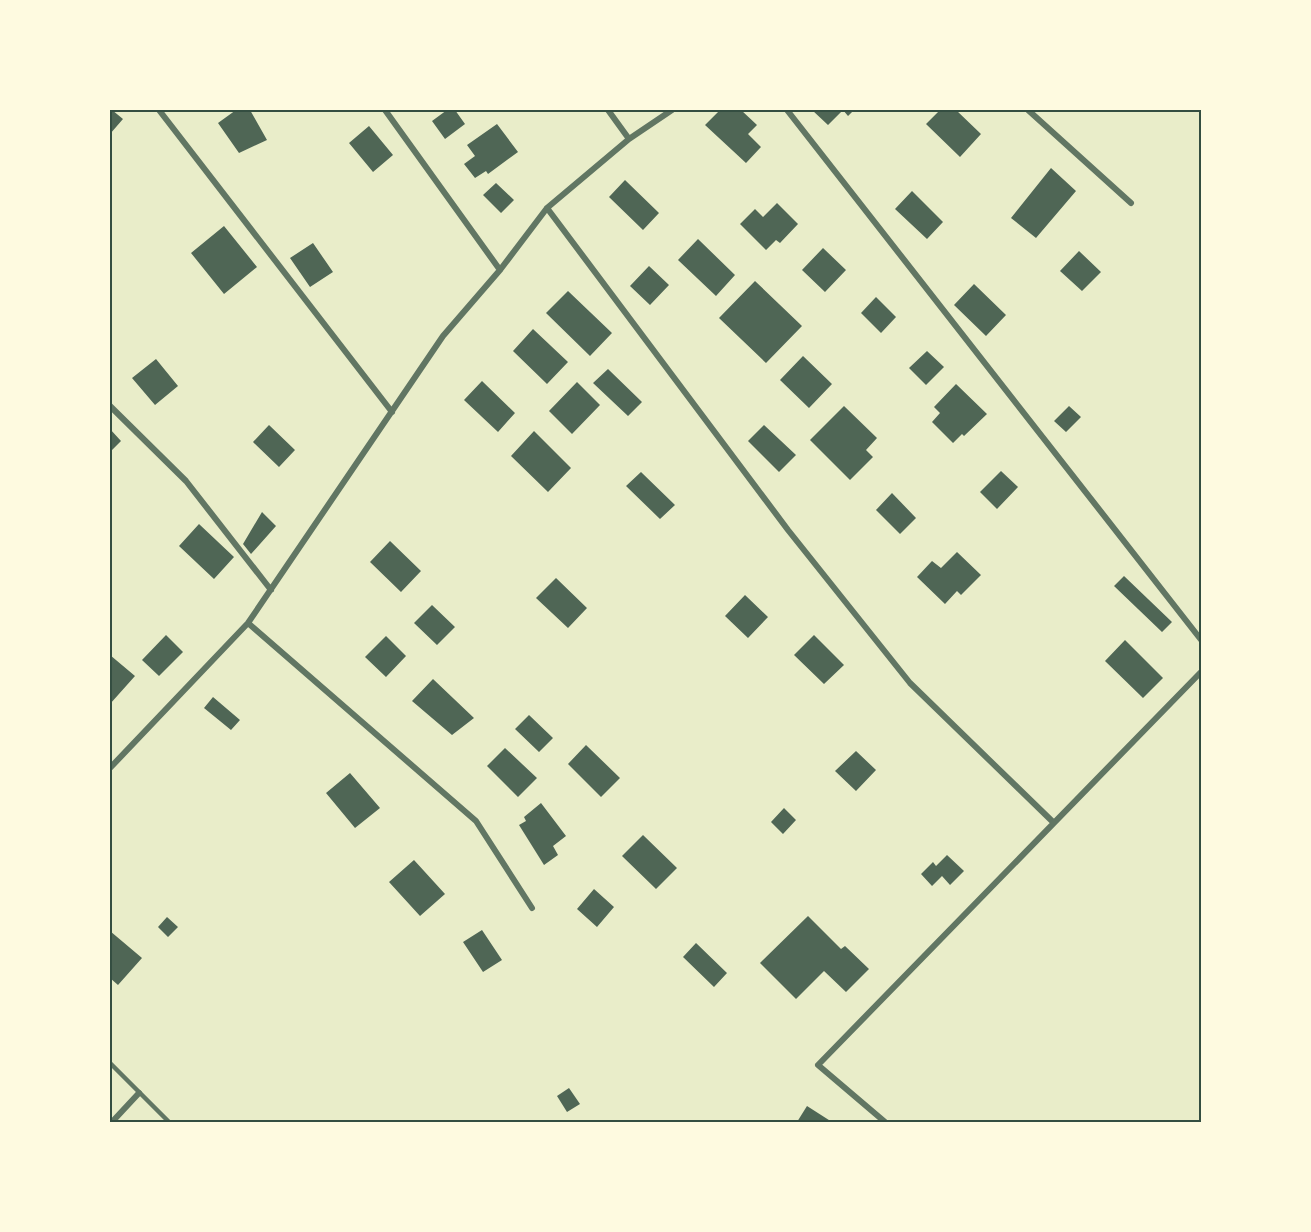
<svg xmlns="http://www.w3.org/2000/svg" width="1311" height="1232" font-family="Commissioner,sans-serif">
	<rect width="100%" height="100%" fill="#e9edc9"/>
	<path fill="#4f6655" d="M110,110H112L123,119L110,134Z
		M236,110H250L267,140L239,153L218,123Z
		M447,110H455L465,124L445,139L432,121Z
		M720,110H741L757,125L748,134L761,147L746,163L705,125Z
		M812,110H854L848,116L843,110L828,125Z
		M940,110H956L981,134L960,157L926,124Z
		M497,124L518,152L488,174L486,171L475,178L464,164L475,156L467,145Z
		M369,126L393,155L373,172L349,143Z
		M1051,168L1076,191L1036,238L1011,218Z
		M625,180L659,213L643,230L609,197Z
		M496,183L514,200L501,213L483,195Z
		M912,191L943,222L927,239L895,209Z
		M777,203L798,224L780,243L776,240L766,250L740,224L755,209L763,217Z
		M224,226L257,267L224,294L191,253Z
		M698,239L735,275L716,296L678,260Z
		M313,243L333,272L310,287L290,258Z
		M823,248L846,270L825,292L802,270Z
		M1079,251L1101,272L1082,291L1060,271Z
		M649,266L669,285L650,305L630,286Z
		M755,281L802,326L766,363L719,318Z
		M974,284L1006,315L986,336L954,305Z
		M568,291L612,333L590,356L546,313Z
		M876,297L896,317L881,333L861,313Z
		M533,329L568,362L547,384L513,351Z
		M927,351L944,367L926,385L909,368Z
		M803,356L832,384L809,408L780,380Z
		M156,359L178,386L155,405L132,378Z
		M608,369L642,402L628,416L593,383Z
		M482,381L515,413L498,432L464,400Z
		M577,382L600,405L572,434L549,411Z
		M956,384L987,414L964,436L962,434L953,443L932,422L940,413L934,407Z
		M844,406L877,438L866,450L873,457L850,480L810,440Z
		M1069,406L1081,417L1066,432L1054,421Z
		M269,425L295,450L279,467L253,442Z
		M764,425L796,455L779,472L748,441Z
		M110,429L121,441L110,452Z
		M534,431L571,468L548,492L511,456Z
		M1001,471L1018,487L997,509L980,492Z
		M641,472L675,505L660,519L626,486Z
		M892,493L916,518L900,534L876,510Z
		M262,512L276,526L251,554L243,544Z
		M199,524L234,557L214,579L179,546Z
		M390,541L421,571L401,592L370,562Z
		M957,552L981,575L961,595L957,591L945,604L917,577L932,561L941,568Z
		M1124,576L1172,622L1162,632L1114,586Z
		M556,578L587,608L568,628L536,598Z
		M745,595L768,617L748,638L725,616Z
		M432,605L455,627L437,645L414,623Z
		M166,635L183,652L159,676L142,660Z
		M814,635L844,665L824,684L794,655Z
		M386,636L406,656L386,677L365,657Z
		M1125,640L1163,678L1143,698L1105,661Z
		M110,655L135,676L110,704Z
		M433,679L474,718L452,735L412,701Z
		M213,697L240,720L231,730L204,708Z
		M529,715L553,738L539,752L515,729Z
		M586,745L620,778L601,797L568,764Z
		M505,748L537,778L518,797L487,766Z
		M856,751L876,770L856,791L835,771Z
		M350,773L380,808L355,828L326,793Z
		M541,803L566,836L553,846L558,855L544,865L519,825L526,821L524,817Z
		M784,808L796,820L783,834L771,822Z
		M643,835L677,868L656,889L622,856Z
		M947,855L964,871L950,885L942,876L932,886L921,874L933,862L936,866Z
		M414,860L445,894L420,916L389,882Z
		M594,889L614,907L597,927L577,909Z
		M808,916L841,949L845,946L869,969L846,992L824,971L796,999L760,963Z
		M167,917L178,927L168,937L158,927Z
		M482,930L502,960L483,972L463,942Z
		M110,931L142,958L118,985L110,978Z
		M696,943L727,973L714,987L683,957Z
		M569,1088L580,1104L567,1112L557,1096Z
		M807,1106L832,1122H797Z"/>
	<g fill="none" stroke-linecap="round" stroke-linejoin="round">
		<path stroke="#617663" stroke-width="4.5" d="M110,1063L169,1122"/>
		<path stroke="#617663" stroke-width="6" d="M159,110L392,412
			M385,110L500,270
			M608,110L629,139
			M787,110L1202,641
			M1028,110L1131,203
			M547,208L788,530L910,683L1053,822
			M110,406L186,481L271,590
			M248,623L476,821L532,908
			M110,768L248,623L443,336L500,270L547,208L629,139L672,110
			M112,1122L139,1093
			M885,1122L818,1065L1202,671"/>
	</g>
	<rect width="1311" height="1232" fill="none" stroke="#fefae0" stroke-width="222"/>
	<rect x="111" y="111" width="1089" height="1010" fill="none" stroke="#344e41" stroke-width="2"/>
</svg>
